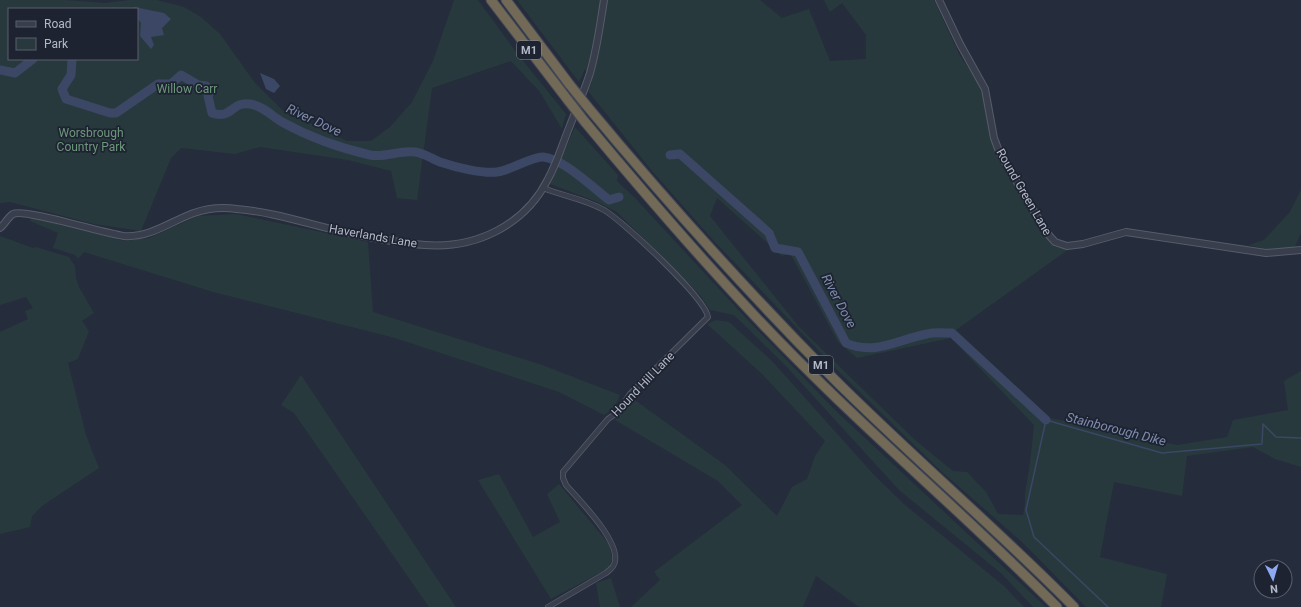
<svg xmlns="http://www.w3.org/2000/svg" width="1301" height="607" font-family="Roboto,sans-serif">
	<rect width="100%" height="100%" fill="#252c3c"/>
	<path fill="#28393e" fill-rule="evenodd" d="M0,0H66L106,3L129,0H157L184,7L201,17L220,34L255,83L282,110L347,141H371L390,127L412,102L433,61L454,0H478L516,52L566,114L562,129L540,92L511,61L432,88L417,200L397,198L391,171L348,160L260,147L235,154L181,148L171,158L141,231L94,224L10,202L0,203ZM9,9H137V59H9Z
		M517,0H760L782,18L809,9L830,61L866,59V35L842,3L830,12L824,0H934L959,54L983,90L988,124L996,156L1041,231L1053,246L1069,249L956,330L1050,418L1177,445L1227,437L1233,420L1288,410L1284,381L1301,371V467L1275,459L1253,447L1187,456L1182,496L1114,482L1100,557L1167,574L1161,607H1086L1021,541L941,471L842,375L714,241L652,171L588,91L592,82L585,69L579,82ZM717,198L782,256L790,253L838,342L857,358L951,338L1034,425C1032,446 1030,466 1026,487C1024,497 1026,505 1023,515L998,514L986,492L967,472L953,471L915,440L800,328L710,216Z
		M575,127L618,175L617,181L635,198L745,317L835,410L1046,607H1033L1002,574L899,490L785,365L734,315L710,310L700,295L617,212L595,201L550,184Z
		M1301,190V233L1294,248L1270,250L1249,245L1264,240L1290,212Z
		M236,214L368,242L373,312L542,365L620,395L614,408L604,415L559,392L395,338L213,292L84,252L78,259L75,255L53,248L58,233L30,221L32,218L125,241L149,238L198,216Z
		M0,236L33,248L36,247L69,257L75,266L76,278L79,287L94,313L82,321L89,331L78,359L68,363L86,435L99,468L42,506L32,516L30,527L0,534V332L28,319L25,311L33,308L26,297L0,305Z
		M716,320L729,322L772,361L874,475L905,505L1004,586L1024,607H859L816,576L803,607H631L660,580L654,572L742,505L718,481L615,420L632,398L725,465L777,516L792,487L807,479L815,456L825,441L761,373L707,324Z
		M301,375L456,607H429L294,413L281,405Z
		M499,474L533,537L560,522L547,494L559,484L609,544L612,559L609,568L551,599L478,480Z
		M611,578L620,607H600L596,583Z"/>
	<path fill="#3b4764" d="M134,7L164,13L171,19L162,28L164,35L151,37L154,45L151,49L140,36L141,23L137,18V9H132Z
		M260,73L274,79L280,86L274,93L266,89Z"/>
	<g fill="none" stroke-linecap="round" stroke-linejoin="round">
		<path stroke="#3b4764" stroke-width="1.5" d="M1108,607L1034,537L1026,510L1046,420L1162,453L1262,444L1263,424L1276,437L1301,438"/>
		<path stroke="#3b4764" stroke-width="9" d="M72,59L71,75L62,89L66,99L110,113H116L158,84H171L181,75L198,85L206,86L211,90L208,96L212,113C232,120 231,101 250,104C263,106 272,116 282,122C309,137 340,148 370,155C385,158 399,150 415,152C424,153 432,159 440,162C455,167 482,174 497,172C509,171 533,156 543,157C564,159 592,187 609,200L619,197
			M0,70L15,73L33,59
			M670,155L680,154L769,233L775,248L798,252L846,343C875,356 899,339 927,334C935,332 944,333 952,333L1046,420"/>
		<g stroke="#575c6a" stroke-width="6">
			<path id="minor" d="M543,188C563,196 585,199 604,210C623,221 705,298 708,317L630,394L618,412L608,419L563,472V478L566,485C580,501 619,540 615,561C615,566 610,570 606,573L548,607"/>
		</g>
		<g stroke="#575c6a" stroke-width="8">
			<path id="tertiary" d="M939,0L960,44L985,89L994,138L1000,154L1047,233L1055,242L1067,246L1083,244L1126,232L1266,253L1301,250
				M0,228C5,224 8,217 13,214C24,208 105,234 124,236C150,238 171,221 194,213C208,208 222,207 237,209C274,212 311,225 348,233C373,238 400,243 425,245C476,249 525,225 548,179C557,163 562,145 569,128C576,110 584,92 590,73C597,49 600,25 604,0"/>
		</g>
		<g stroke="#444957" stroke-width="11">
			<path id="motorway" d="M491,0L567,99
				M506,0L570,85
				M587,106C665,200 746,290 832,377C911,456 996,528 1074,607
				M585,122C639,187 695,252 753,314C849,417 958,507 1057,607"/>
		</g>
		<use href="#minor" stroke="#393e4c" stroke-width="4.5"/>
		<use href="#tertiary" stroke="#393e4c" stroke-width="6"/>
		<use href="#motorway" stroke="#726a56" stroke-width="9"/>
		<g stroke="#444957" stroke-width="11" stroke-linecap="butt">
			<path id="motorway-bridge" d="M570,85L587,106
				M567,99L585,122"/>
		</g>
		<use href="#motorway-bridge" stroke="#726a56" stroke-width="9"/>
	</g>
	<g text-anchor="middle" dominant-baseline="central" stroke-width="3.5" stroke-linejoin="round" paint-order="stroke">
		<g fill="#1e2331" stroke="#878c9a" stroke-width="1">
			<rect x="517" y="41" width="24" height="18" rx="3"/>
			<rect x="809" y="356" width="24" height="18" rx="3"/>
		</g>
		<g font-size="11" font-weight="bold" fill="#b4b9c7">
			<text x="529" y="50">M1</text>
			<text x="821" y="365">M1</text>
		</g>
		<g font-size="12" fill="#6d977c" stroke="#1e2331">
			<text x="187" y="89">Willow Carr</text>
			<text x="91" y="133">Worsbrough<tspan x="91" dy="14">Country Park</tspan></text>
		</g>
		<g font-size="12" fill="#b4b9c7" stroke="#1e2331">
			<text transform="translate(1024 192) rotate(60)">Round Green Lane</text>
			<text transform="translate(373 236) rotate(10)">Haverlands Lane</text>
			<text transform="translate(643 384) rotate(-46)">Hound Hill Lane</text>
		</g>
		<g font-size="13" font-style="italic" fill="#7d8cad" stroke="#1e2331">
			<text transform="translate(314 120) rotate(25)">River Dove</text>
			<text transform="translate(839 301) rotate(62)">River Dove</text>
			<text transform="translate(1116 429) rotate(14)">Stainborough Dike</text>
		</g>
	</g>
	<rect x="8" y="8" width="130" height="52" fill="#1e2331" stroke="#5a5f6d"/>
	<rect x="16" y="21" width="20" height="6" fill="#393e4c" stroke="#5a5f6d"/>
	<text x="44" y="28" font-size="12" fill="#b4b9c7">Road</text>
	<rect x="16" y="38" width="20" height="12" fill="#28393e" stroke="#5a5f6d"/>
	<text x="44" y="48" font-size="12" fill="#b4b9c7">Park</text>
	<g transform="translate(1273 579) rotate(175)"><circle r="19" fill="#1e2331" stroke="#5a5f6d"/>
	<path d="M0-3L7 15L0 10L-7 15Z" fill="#8ea8f2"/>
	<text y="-6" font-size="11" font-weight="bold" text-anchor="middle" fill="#b4b9c7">N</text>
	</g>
</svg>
